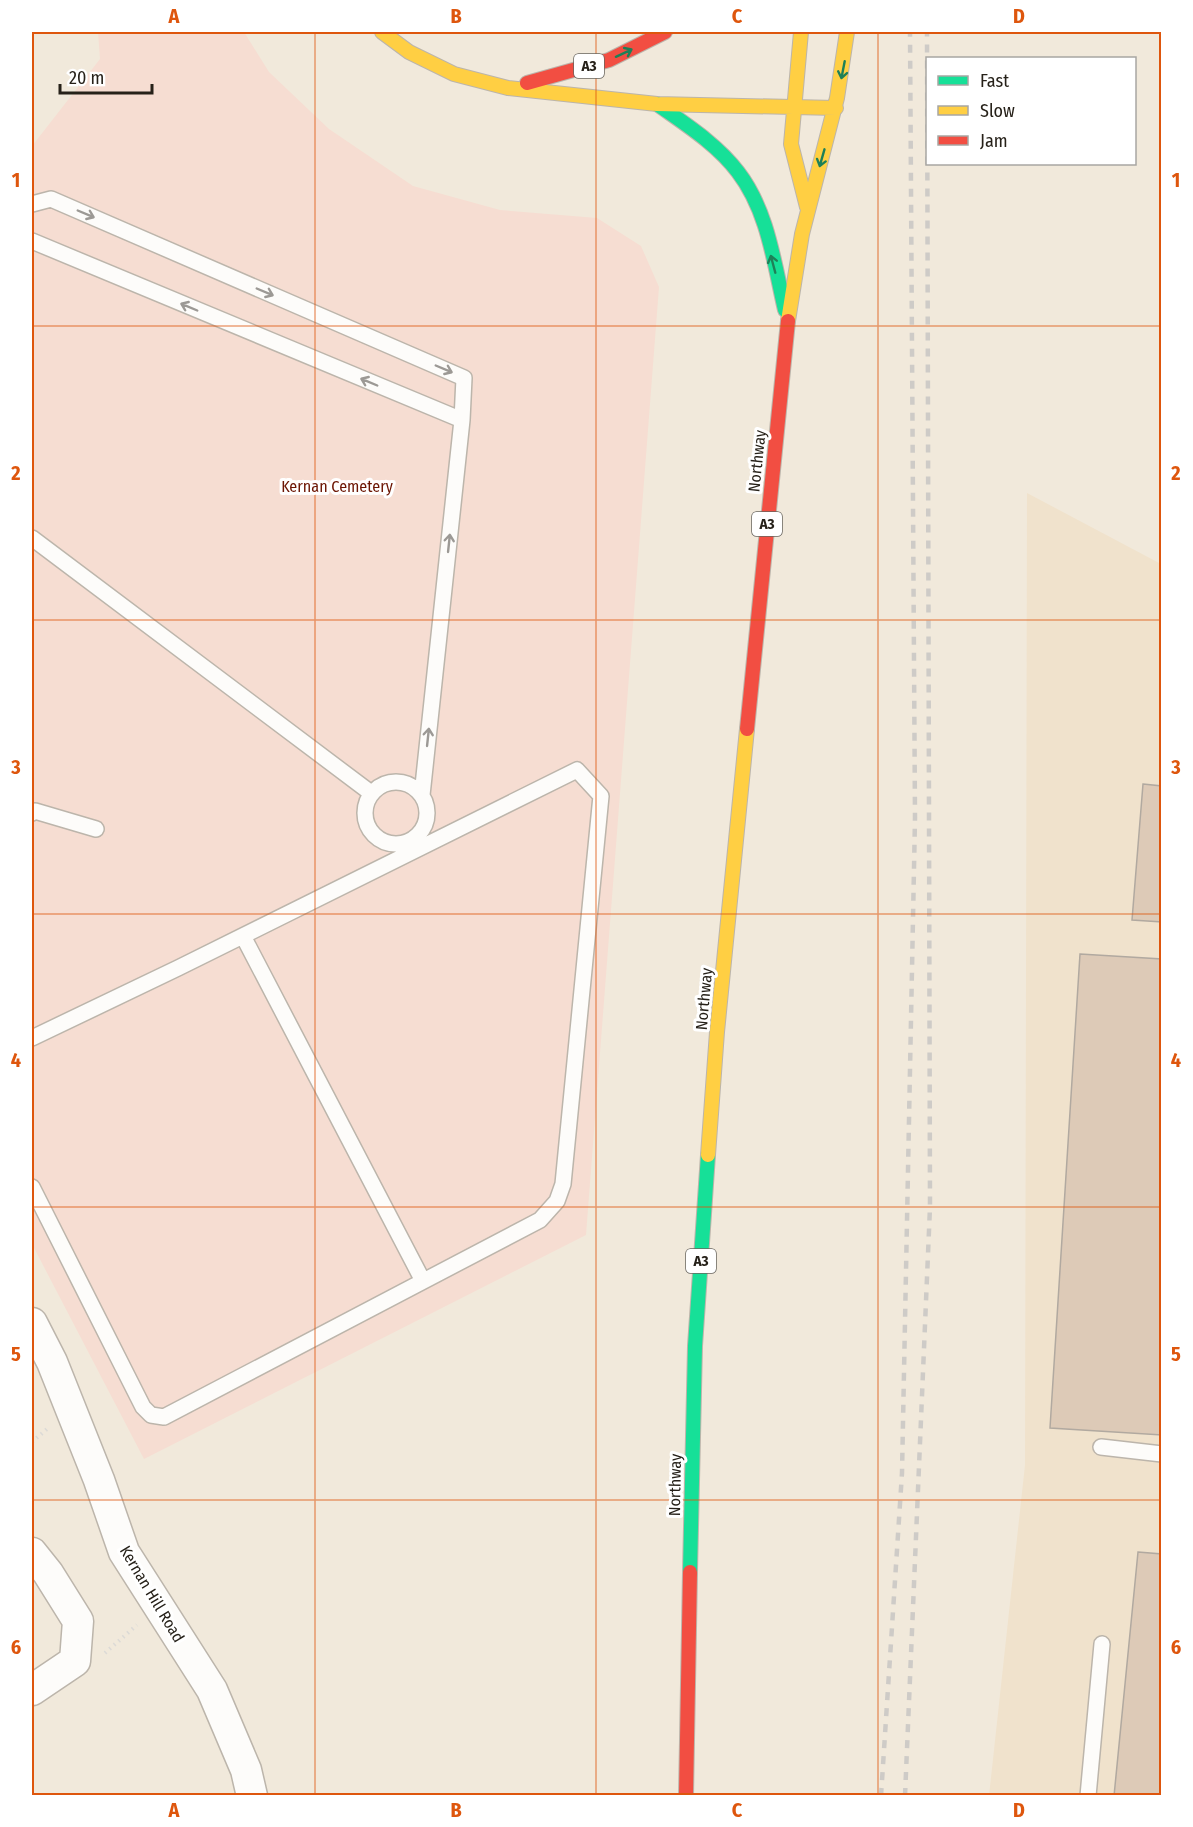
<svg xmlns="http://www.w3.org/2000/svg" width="1193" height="1827" font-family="'Fira Sans Condensed',sans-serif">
	<rect width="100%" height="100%" fill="#f1e9db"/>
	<path fill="#f0e2cc" d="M1027,493L1161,564L1162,1795L989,1796L1025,1465Z"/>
	<path fill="#f6ddd2" d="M98,32H244L269,72L329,129L413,186L500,210L597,218L641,246L659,287L586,1235L144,1459L32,1244V146L100,59Z"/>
	<path fill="#ddcab7" stroke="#b1a9a0" stroke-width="1.5" d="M1143,784L1162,786V922L1132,920Z
		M1080,954L1162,959V1435L1050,1428Z
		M1138,1552L1162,1554V1796H1114Z"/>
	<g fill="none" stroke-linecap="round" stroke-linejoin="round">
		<g stroke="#bcb5ab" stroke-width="18">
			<path id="lane" d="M32,204L51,199L464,378L462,420L422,795
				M32,241L462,420
				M32,538L371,793
				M365 813a31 31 0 1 1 62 0a31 31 0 1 1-62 0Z
				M32,813L35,811L96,829
				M243,936L423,1281
				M32,1038L178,968L577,770L601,796L563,1184L557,1201L540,1220L164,1417L151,1415L143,1407L32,1187
				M1101,1447L1162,1454
				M1088,1796L1102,1644"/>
		</g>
		<g stroke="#bcb5ab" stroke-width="33">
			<path id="street" d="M32,1323L52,1362L99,1480L124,1552L212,1690L246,1770L252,1796
				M32,1553L48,1573L78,1621L75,1661L32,1690"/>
		</g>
		<g stroke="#bcb5ab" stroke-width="16">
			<path id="fast" d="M657,104C685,124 717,144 738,172C768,211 774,263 785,310
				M690,1572L695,1346L708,1155"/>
		</g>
		<g stroke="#bcb5ab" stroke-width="16">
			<path id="slow" d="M382,32L409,52L454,74L508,88L657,104L836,108
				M801,32L791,144L807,207
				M788,321L802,234L837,98L847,32
				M708,1155L717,1032L747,729"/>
		</g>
		<g stroke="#bcb5ab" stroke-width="16">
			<path id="jam" d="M527,83L609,60L665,32
				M747,729L788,321
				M686,1796L690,1572"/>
		</g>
		<path stroke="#dcdad6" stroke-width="4" stroke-dasharray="1.5 4.5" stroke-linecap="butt" d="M32,1442L47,1429
			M105,1653L137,1625"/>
		<use href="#lane" stroke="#fdfcfa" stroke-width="15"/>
		<use href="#street" stroke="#fdfcfa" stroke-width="30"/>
		<use href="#fast" stroke="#16e098" stroke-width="14"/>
		<use href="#slow" stroke="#ffcf43" stroke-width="14"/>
		<use href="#jam" stroke="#f24e42" stroke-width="14"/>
		<path stroke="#cecbc7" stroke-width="4.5" stroke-dasharray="8 8" stroke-linecap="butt" d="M881,1796L902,1473L915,818L910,32
			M905,1796L930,1207L927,32"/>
	</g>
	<defs><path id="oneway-shaft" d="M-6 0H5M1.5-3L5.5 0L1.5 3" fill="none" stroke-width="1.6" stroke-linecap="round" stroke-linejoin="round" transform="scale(1.5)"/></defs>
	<g stroke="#1e8058">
		<use href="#oneway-shaft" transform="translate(624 53) rotate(-25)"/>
		<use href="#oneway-shaft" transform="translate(843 70) rotate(101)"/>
		<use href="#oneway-shaft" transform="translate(822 158) rotate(106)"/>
		<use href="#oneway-shaft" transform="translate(773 264) rotate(-105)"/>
	</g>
	<g stroke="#9c9995">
		<use href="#oneway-shaft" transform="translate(86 214) rotate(23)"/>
		<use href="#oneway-shaft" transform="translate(265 292) rotate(23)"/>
		<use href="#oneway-shaft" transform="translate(189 307) rotate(-157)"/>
		<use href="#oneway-shaft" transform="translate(444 369) rotate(23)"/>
		<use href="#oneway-shaft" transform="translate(369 382) rotate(-157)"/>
		<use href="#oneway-shaft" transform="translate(449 543) rotate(-84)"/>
		<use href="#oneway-shaft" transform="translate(428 737) rotate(-84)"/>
	</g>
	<path fill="none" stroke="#de560d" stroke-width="1.5" stroke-opacity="0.55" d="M315,32V1796M596,32V1796M878,32V1796M32,326H1162M32,620H1162M32,914H1162M32,1207H1162M32,1500H1162"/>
	<g text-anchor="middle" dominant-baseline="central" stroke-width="6" stroke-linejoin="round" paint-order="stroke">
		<g fill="#fff" stroke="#67645e" stroke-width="1.5">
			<rect x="574" y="54" width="30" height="24" rx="4.5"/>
			<rect x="752" y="512" width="30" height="24" rx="4.5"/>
			<rect x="686" y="1249" width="30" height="24" rx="4.5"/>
		</g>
		<g font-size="15" font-weight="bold" fill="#262119">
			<text x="589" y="66">A3</text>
			<text x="767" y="524">A3</text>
			<text x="701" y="1261">A3</text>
		</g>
		<g font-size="16" fill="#262119" stroke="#fff">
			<text transform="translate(757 461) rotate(-84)">Northway</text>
			<text transform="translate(704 999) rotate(-85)">Northway</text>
			<text transform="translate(675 1485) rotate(-89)">Northway</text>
			<text transform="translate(152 1594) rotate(59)">Kernan Hill Road</text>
		</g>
		<g font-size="16" fill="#6c1503" stroke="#fff">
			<text x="337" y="486">Kernan Cemetery</text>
		</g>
	</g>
	<rect width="1193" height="1827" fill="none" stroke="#ffffff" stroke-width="66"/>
	<rect x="926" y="57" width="210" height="108" fill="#ffffff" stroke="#a8a6a3" stroke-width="1.5"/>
	<rect x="938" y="76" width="30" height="9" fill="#16e098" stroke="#a8a6a3" stroke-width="1.5"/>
	<text x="980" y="87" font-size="18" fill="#262119">Fast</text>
	<rect x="938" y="106" width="30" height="9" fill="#ffcf43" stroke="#a8a6a3" stroke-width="1.5"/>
	<text x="980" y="117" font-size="18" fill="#262119">Slow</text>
	<rect x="938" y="136" width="30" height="9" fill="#f24e42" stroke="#a8a6a3" stroke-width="1.5"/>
	<text x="980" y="147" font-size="18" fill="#262119">Jam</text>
	<path d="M60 84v9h92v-9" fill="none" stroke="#262119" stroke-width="3"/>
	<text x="69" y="84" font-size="18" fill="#262119" stroke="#ffffff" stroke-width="4.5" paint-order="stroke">20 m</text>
	<rect x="33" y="33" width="1127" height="1761" fill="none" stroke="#de560d" stroke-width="2"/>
	<g font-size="20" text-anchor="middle" font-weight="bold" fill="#de560d">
		<text x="174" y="23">A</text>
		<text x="456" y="23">B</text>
		<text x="737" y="23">C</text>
		<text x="1019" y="23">D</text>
		<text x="16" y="187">1</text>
		<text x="1176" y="187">1</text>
		<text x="16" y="480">2</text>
		<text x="1176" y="480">2</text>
		<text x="16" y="774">3</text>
		<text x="1176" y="774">3</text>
		<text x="16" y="1067">4</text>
		<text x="1176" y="1067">4</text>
		<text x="16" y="1361">5</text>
		<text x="1176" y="1361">5</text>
		<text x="16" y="1654">6</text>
		<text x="1176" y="1654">6</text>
		<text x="174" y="1817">A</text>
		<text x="456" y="1817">B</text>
		<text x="737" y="1817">C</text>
		<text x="1019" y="1817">D</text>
	</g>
</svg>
